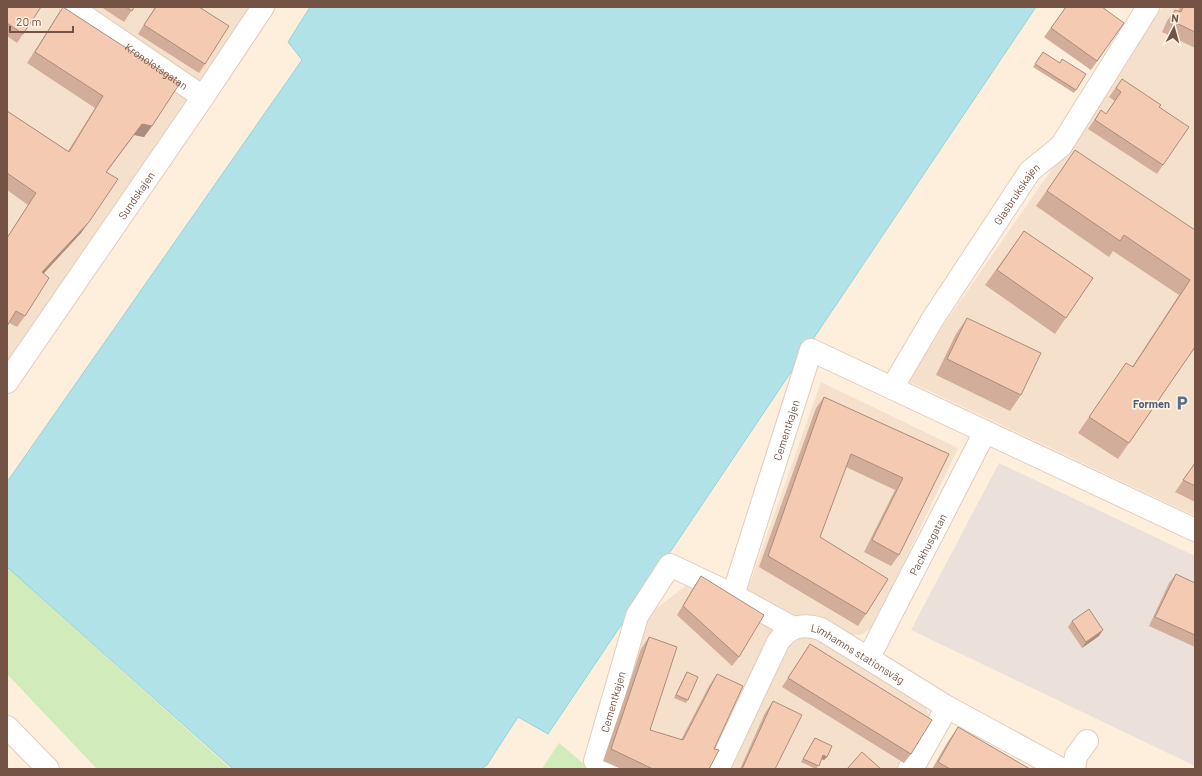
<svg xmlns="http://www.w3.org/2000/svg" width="1202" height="776" font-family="Barlow,sans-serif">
	<rect width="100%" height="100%" fill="#feefdd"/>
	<path fill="#f5e0cb" d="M7,7H257L7,373Z
		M1162,7H1195V516L908,381L945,323L1084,123Z
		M821,382L958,448L876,622L866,632L860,635H849L798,619L706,769H620L600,759L645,617L692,581L740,605L751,580Z
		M809,633L925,702L929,717L900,769H727L787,643Z"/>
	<path fill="#ebe1da" d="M999,463L1195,556V766L911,630Z"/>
	<path fill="#d1ebbb" d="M7,567L231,769H97L7,674Z
		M559,743L590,769H542Z"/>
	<path fill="#b1e2e7" stroke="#97d3da" d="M310,7H1036L548,734L518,717L487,765L481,769H233L7,567V482L302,60L288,42Z"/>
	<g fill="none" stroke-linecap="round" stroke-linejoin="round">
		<g stroke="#e3ccbc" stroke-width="24">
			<g id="minor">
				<path id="s1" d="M71,7L203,97"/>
				<path id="s2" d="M7,382L203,97L263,7"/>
				<path id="s3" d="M892,388L932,320L1030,171L1061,146L1148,7"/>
				<path d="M733,595L793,628"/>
				<path id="s4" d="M869,657L985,432"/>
				<path d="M7,727L48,769"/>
				<path id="s5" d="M608,769L595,761L637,616L670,565L733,595L811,350L1195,530"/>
				<path id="s6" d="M718,769L778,642C790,626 802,623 821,629L947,707L1061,769"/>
				<path d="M909,769L916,762L947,707"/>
				<path d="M1074,769L1076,756L1087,741"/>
			</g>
		</g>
		<use href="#minor" stroke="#fff" stroke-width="22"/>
	</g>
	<path fill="#d2ae9a" d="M7,7L23,34L17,43L7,36Z
		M63,7L152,126L144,137L134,135L107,172L81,233L43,274L25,316L17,327L9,323L7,326V238L28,205L7,190V111L68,151L95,108L27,63L55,19Z
		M101,7H134L124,22Z
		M155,7H199L205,64L199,73L138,34Z
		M1066,7L1124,23L1091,70L1044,37Z
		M1180,7H1195V48L1162,32L1167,21L1175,10L1178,11Z
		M1043,52L1060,63L1086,74L1074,93L1033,67Z
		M1122,79L1159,107L1163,165L1157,174L1088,129L1101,110L1106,114L1115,101L1109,97Z
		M1075,150L1195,230V347L1118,459L1078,433L1115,379L1132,367L1179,295L1113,251L1109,257L1036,206Z
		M1024,231L1093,278L1055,334L985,285Z
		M967,318L1021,395L1010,411L936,375L956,334Z
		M824,397L949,454L899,555L891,566L864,552L895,490L846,467L820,537L866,614L858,626L759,567L816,408Z
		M1195,463V502L1175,492Z
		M1176,574L1195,583V647L1149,626L1169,583Z
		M701,576L739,657L732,666L677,615L695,585Z
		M1072,621L1099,636L1082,648L1068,627Z
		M649,637L650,730L681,740L709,686L717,674L714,749L709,769H621L603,761L641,649Z
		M810,644L911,754L904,763L782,687Z
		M687,672L688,700L686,703L674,698L685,675Z
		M773,701L775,769H740L765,713Z
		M958,727L1030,769H932L947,743Z
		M815,738L827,757L824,760L822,759L816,769L801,762Z"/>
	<path fill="#ab8d7d" d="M142,124L152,126L144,137L134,135L98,183Z
		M89,222L81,233L34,284L42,272Z
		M1103,630L1099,636L1082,648L1086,642Z
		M823,755L827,757L824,760L821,759Z"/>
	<path fill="#f4cab3" stroke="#ab8d7d" d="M7,7H41L23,34L7,23Z
		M63,7L180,83L152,126L142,124L106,172L118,179L89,222L42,272L49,278L25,316L16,311L7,326V238L36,193L7,173V111L69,152L103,96L35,52Z
		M126,7H134L132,11Z
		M156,7H199L229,26L205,64L144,25Z
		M1066,7H1102L1124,23L1097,61L1051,28Z
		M1183,7H1195V32L1170,20L1175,10L1181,12Z
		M1043,52L1060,63L1062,59L1086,74L1076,90L1035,64Z
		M1122,79L1161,105L1159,107L1189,127L1163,165L1095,120L1101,110L1106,114L1121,92L1116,88Z
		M1075,150L1195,230V347L1129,443L1089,417L1126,363L1133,367L1190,280L1124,235L1120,241L1047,191Z
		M1024,231L1093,278L1066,318L997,270Z
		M967,318L1041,353L1021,395L947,359Z
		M824,397L949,454L899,555L872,540L903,478L851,454L820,537L888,579L866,614L768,556Z
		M1195,463V486L1183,480Z
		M1176,574L1195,583V635L1155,617Z
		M701,576L764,615L739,657L683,606Z
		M1089,609L1103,630L1086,642L1072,621Z
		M649,637L677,647L650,730L683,740L717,674L743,686L714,749L719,750L709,769H653L611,749Z
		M810,644L932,720L911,754L788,678Z
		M687,672L698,677L688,700L676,695Z
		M773,701L802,715L775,769H742Z
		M958,727L1030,769H950L938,762Z
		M815,738L832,746L827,757L823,755L819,766L803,759Z
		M862,752L881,769H847Z"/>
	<defs>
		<g id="parking-bare" transform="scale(1.2)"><path d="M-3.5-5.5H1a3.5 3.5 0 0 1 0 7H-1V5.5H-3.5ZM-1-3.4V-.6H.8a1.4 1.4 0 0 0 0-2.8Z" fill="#5c6f8a" stroke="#fff3e4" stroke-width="2.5" paint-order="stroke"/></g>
	</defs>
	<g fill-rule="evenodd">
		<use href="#parking-bare" x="1182" y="403"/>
	</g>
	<g text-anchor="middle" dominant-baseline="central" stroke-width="3.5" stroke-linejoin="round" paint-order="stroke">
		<g font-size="11" fill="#745344" stroke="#fff3e4">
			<text stroke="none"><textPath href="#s1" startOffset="104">Kronolotsgatan</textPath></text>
			<text stroke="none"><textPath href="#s2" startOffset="227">Sundskajen</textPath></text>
			<text stroke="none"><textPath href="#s3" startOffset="231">Glasbrukskajen</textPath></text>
			<text stroke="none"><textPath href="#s5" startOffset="470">Cementkajen</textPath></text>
			<text stroke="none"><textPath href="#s4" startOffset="127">Packhusgatan</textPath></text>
			<text stroke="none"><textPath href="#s6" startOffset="233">Limhamns stationsväg</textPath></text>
			<text stroke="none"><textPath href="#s5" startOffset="77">Cementkajen</textPath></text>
		</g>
		<g font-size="11" font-weight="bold" fill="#4e5e75" stroke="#fff3e4" text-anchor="end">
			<text x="1170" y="403">Formen</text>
		</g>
	</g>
	<rect width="1202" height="776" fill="none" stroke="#745344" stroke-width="16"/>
	<g transform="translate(1174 28) rotate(6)" stroke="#fff3e4" stroke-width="3" paint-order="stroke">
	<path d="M0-3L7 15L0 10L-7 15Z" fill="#745344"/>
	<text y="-6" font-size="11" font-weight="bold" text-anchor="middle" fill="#745344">N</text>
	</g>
	<path d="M10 26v6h63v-6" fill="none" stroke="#745344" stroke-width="2"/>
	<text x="16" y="26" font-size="12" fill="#745344" stroke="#fff3e4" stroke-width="3" paint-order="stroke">20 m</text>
</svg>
